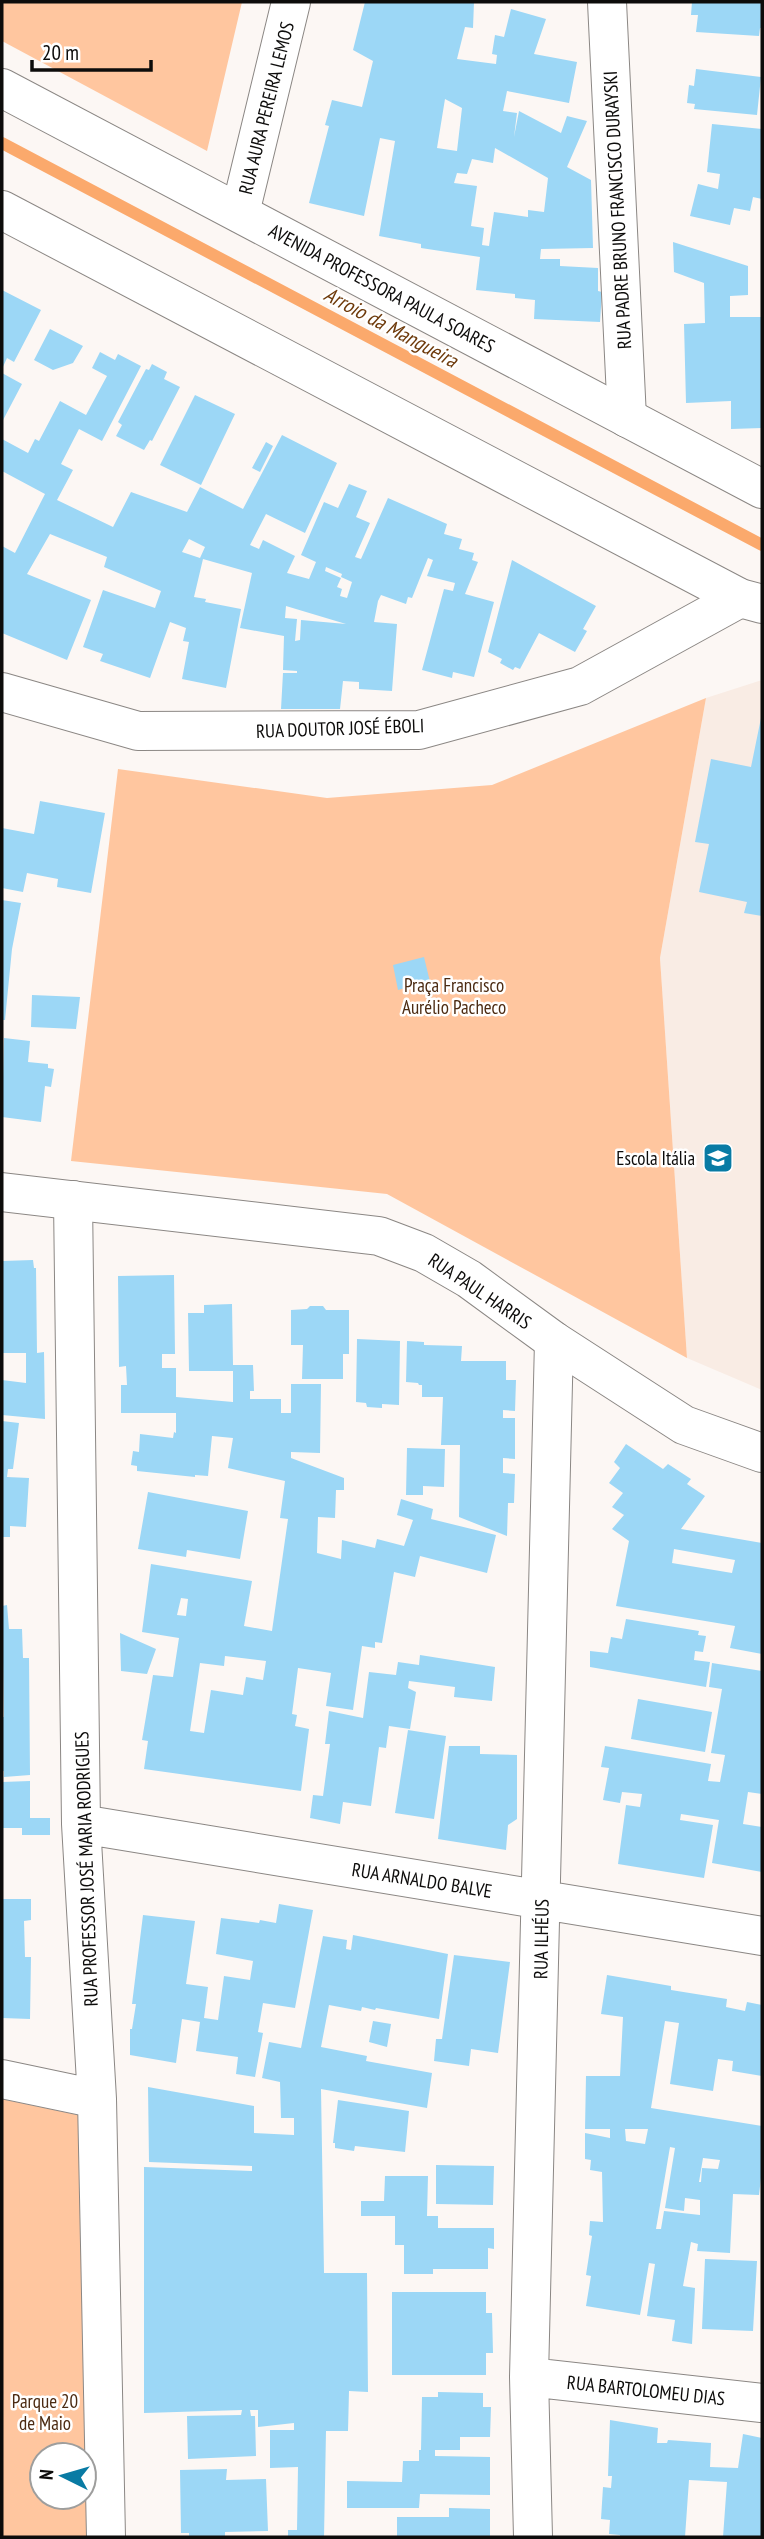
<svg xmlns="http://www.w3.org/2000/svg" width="764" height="2539" font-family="'PT Sans Narrow',sans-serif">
	<rect width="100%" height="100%" fill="#fcf7f4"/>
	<path fill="#f9ece4" d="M762,680V1390L687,1358L660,958L706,698Z"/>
	<path fill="#ffc69f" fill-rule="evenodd" d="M2,2H242L207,151L2,41Z
		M706,698L660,958L687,1358L387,1194L71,1161L118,769L327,798L492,785Z
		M2,2099L78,2115L92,2537H2ZM42,2455H84V2497H42Z"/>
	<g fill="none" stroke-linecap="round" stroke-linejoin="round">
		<path stroke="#fba96c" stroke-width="12" d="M2,143L762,545"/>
	</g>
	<path fill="#9cd7f6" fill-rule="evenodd" d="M365,2H474L473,28L465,27L457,59L496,64L497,55L492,54L495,35L504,37L511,9L546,19L534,54L577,62L569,103L507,91L503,111L517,113L514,137L519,111L561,133L567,116L587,121L567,167L591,180L593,248L541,249L540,259H560V266L598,268V291L602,292L600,322L534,319L535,300L515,298V294L476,290L480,257L421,248V244L379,236L395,141L380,138L364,216L309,203L329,126L325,125L332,100L362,107L373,61L353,50ZM445,99L462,108L457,151L437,148ZM495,148L548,178L544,212L528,210V217L494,212L489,246L482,245L484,228L471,226L477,186L454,183L457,173L467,174L472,159L493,163Z
		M692,2H762V28H760L759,36L696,32L698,15H691Z
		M696,69L761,77L757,115L694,109L695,104L687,103L689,85L694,86Z
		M712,124L762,129V199L753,197L750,211L734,208L730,225L690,216L698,184L718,189L720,174L707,172Z
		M673,242L748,266V295L730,296V317H762V428L731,429V401L686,403L684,324L705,323L704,283L674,272Z
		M2,290L41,310L14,362L7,358L2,369Z
		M50,329L83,346L73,363L53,370L34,360Z
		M100,352L115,360L118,354L141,366L102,441L79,429L61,464L73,470L57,500L113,527L131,492L187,512L200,487L243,509L282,435L337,463L305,533L266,514L250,545L259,549L263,540L295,556L287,573L309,579L316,562L301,555L324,502L338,508L349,484L367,491L356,517L370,523L355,557L361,559L388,498L447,524L444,534L462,539L459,549L474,553L472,560L478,562L465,594L494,602L474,677L453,672L452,678L422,670L444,589L453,591L455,583L427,576L433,560L428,558L412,598L408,597L406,604L381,595L378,601L374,622L397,624L392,691L359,689V682L343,681L340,709H281L283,673H297V671L283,670L284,636L240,628L252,573L203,559L194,597L206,599L205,602L241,609L226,688L182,679L189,642L183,641L186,628L170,622L150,678L100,661L103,654L83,647L103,590L155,608L161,591L104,567L107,557L50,534L27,574L91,600L67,660L2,633V546L15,553L45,494L2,471V439L28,453L35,439L39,441L60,401L86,415L107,376L92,368ZM189,539L205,547L200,558L182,552ZM326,567L342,574L341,577L352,582L347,598L340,596L342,589L337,587L341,578L325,571ZM286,606L346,624L301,620L300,640L295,641L297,619L285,618Z
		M152,364L167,372L164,379L180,387L152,441L150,440L144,450L116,436L122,425L118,422L146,369L149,370Z
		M2,373L22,384L2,422Z
		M195,395L235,414L201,485L160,465Z
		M266,442L273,446L260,472L252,468Z
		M512,560L596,606L583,629L587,631L575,652L539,633L520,669L515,667L513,670L500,663L502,659L488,652Z
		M761,718H762V916L744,913L747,902L699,892L709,844L695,842L711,759L751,767Z
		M40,801L105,813L91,893L57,887L58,879L27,873L23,892L2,888V828L34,834Z
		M2,900L21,903L12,949L5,1020H2Z
		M424,957L431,986L417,989L416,985L398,990L393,965Z
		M32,995L80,997L76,1029L31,1027Z
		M4,1038L30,1041L28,1062L48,1064V1068L54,1069L51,1087L45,1086L41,1122L2,1117Z
		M33,1260L34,1268H36L37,1353L44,1352L45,1419L2,1415V1380L26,1383V1353H2V1261Z
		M174,1275L175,1354H162V1368H176V1397L233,1402V1371H189L188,1313H204V1305L232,1304L233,1365H253L254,1391H250V1399H281V1413H291V1384H321L320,1453L291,1452V1458L344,1478V1490H336L335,1518L318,1517L317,1553L341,1559L342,1540L375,1548L377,1539L404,1546L413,1520L397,1515L401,1499L433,1509L431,1519L496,1535L487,1573L420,1556L415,1577L394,1572L382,1643L375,1642V1648L362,1646L353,1710L326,1706L331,1673L298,1668L292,1714L297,1715L295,1726L309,1729L301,1791L144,1769L148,1741L142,1740L153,1675L173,1677L179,1638L142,1632L151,1564L252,1581L244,1626L272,1631L288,1519L280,1518L285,1481L228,1468L233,1438L212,1436L208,1476L195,1475V1477L137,1471V1466L131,1465L133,1451L139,1452L140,1434L173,1438L174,1432L176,1433V1413H121V1385H127L126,1366L119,1367L118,1276ZM181,1598L188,1599L186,1616L177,1615ZM225,1656L266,1661L263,1680L246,1677L243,1695L211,1690L204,1733L190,1731L200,1663L224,1666Z
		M310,1306H323L326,1310H349V1354H343V1379H302L303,1345H291V1310L307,1309Z
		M357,1339L400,1341L399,1405L382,1404V1408L367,1407L366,1403L356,1402Z
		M407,1341L424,1342V1345L462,1346L461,1361H506V1380H516L515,1411L503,1410V1418H515V1459L503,1458V1473L515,1474L514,1503H508L507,1536L459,1517L460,1445H441L443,1397H422V1385H419L418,1383L406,1382Z
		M2,1421L19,1423L13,1469H8L7,1477L29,1478L26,1527L10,1526V1537H2Z
		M626,1444L663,1469L668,1464L691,1479L687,1484L705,1496L681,1529L762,1543V1654L730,1648L735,1626L616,1606L629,1541L612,1529L624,1515L612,1507L623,1493L609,1483L620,1468L614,1462ZM674,1549L735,1560L732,1573L672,1563Z
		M407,1448L445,1449L444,1487L423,1486V1495H406Z
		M148,1492L248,1511L240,1559L187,1550L186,1557L138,1549Z
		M7,1605L9,1629H22L23,1658H29L30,1775L4,1777V1771H2V1717H4L2,1606Z
		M626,1619L699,1631L698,1635L706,1636L703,1652L695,1651L694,1660L710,1662L706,1687L590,1667V1651L608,1653L611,1637L622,1639Z
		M120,1633L156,1649L147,1674L121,1671Z
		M420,1655L495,1667L492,1701L454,1697L455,1687L409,1681L408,1688L416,1692L410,1729L389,1726L386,1748L379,1747L371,1806L343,1802L340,1824L310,1818L313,1795L323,1796L330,1744H325L329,1711L363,1718L369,1672L396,1675L398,1662L419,1665Z
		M712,1663L762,1671V1794L748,1792L743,1824L762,1827V1872L712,1863L719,1820L681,1814L680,1820L713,1825L704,1878L618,1864L626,1805L640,1807L642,1794L622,1792L620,1803L603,1800L609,1768L601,1767L605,1746L711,1764L708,1781L720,1782L725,1755L711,1753L722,1689L709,1687Z
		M638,1699L712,1712L705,1752L631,1739Z
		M408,1730L446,1736L434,1819L395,1813Z
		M449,1746H480V1754L517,1755V1819L508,1825L506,1850L438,1839Z
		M30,1781V1818H50V1835H22V1828H2V1782Z
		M2,1899H31V1920L24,1921L25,1957H31L30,2019L2,2018Z
		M279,1904L313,1910L295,2008L263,2003L258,2032L263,2033L255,2077L236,2074L238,2057L196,2051L200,2022L182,2019L176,2063L130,2055V2029H132L136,2004H132L143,1915L195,1921L186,1984L208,1987L204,2018L218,2020L224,1976L250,1980L253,1961L216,1954L221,1918L259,1923L260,1920L276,1923Z
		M353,1935L448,1954L439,2019L376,2008L375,2010L362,2007L361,2011L329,2005L321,2047L367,2056L366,2061L432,2073L427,2108L321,2089L324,2273H367L368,2392L349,2391L348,2431H326L324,2537H288V2530H297L298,2467L270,2468V2430H294V2423L258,2427V2410H250L251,2416H255L256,2456L188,2459L187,2416L241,2415L242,2410L144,2413V2167L252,2171V2166L149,2162L148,2087L254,2106V2133L294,2135V2118H281L280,2082L262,2078L269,2042L301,2048L323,1936L347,1940L346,1949L351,1950Z
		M454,1955L510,1962L498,2053L471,2049L469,2066L434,2061L436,2039H442Z
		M607,1975L671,1986V1990L727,1999L726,2007L745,2011L747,2002L762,2005V2076L732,2071L733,2061L718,2059L713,2091L670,2084L679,2023L665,2021L651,2108L762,2126V2169L759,2195L733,2194L730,2253L697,2251L698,2244L691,2242L683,2286L695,2288L692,2344L672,2341L675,2320L647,2316L655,2264L649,2263L640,2315L586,2306L591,2276L586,2275L592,2236L589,2235L590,2221L603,2222L602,2172L590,2170L591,2160L585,2159V2133L610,2138V2129H585L586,2076H620L623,2017L601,2014ZM625,2129H648L645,2144L626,2141ZM670,2147L675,2148L665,2208L684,2211L685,2198L700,2200V2215L664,2211L661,2229H656ZM703,2158L720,2160L718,2169L702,2168L701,2182H699Z
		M373,2021L391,2024L387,2047L369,2042Z
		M338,2100L409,2111L405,2152L355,2146L354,2151L335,2148V2143H333Z
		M436,2165L494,2166L493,2205L436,2204Z
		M385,2176H428L427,2216H438V2228H494V2249L488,2248V2269H433V2274H404V2245H395V2216H361V2201H384Z
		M705,2259L757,2261L753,2331L702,2329Z
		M392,2292H486V2313H492L493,2353H486V2375H392Z
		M438,2392L483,2393V2407H491L490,2437H460V2450H435V2456L490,2457V2495L420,2494L419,2508H347V2481L402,2482L403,2461H419V2450H421L422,2397H438Z
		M610,2420L658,2428L657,2443H667L668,2440L711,2443L710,2467L738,2468L743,2434L762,2438V2537H723L727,2482L689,2480L685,2537H620V2535L609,2534L610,2520L601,2519L603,2487L611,2488L612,2476H608Z
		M227,2469L226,2480L266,2479L268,2531L225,2532V2537H189V2533H181L180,2470Z
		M449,2508L490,2509V2537H397V2517H449Z"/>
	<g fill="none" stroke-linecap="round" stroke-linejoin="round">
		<g stroke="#8b8784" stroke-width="40">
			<path id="street" d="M607,2L627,418
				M240,213L291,2
				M2,692L138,731L419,730L580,686L740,598
				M73,1200L81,1824L97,2099L106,2537
				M81,1824L762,1936
				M2,2079L97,2099
				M529,2377L762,2403
				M533,2537L529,2377L554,1341"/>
		</g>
		<g stroke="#8b8784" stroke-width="40">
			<path id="secondary" d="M2,88L762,489
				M2,210L740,598L762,604
				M2,1192L379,1236L424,1253L469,1279L554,1341L684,1425L762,1453"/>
		</g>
		<use href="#street" stroke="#fff" stroke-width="38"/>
		<use href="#secondary" stroke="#fff" stroke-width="38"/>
	</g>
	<defs>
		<g id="school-square" transform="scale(1.575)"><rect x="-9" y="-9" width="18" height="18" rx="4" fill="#097ba4" stroke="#fff"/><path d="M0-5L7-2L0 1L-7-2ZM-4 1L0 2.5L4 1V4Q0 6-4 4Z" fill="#fff"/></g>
	</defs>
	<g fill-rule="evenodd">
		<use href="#school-square" x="718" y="1158"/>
	</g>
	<g text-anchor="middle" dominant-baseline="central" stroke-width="5" stroke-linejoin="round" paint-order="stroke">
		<g font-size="19" fill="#0d0c0b" stroke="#fff">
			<text transform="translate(266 108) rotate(-76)">RUA AURA PEREIRA LEMOS</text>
			<text transform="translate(617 210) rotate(-93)">RUA PADRE BRUNO FRANCISCO DURAYSKI</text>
			<text transform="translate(382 288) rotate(28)">AVENIDA PROFESSORA PAULA SOARES</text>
			<text transform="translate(340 728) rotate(-2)">RUA DOUTOR JOSÉ ÉBOLI</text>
			<text transform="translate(480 1291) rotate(34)">RUA PAUL HARRIS</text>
			<text transform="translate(86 1869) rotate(-92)">RUA PROFESSOR JOSÉ MARIA RODRIGUES</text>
			<text transform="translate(422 1880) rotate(9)">RUA ARNALDO BALVE</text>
			<text transform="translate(541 1939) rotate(-89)">RUA ILHÉUS</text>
			<text transform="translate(646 2390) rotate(6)">RUA BARTOLOMEU DIAS</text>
		</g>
		<g font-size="19" fill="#4c2b12" stroke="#fff">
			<text x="454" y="985">Praça Francisco<tspan x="454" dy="22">Aurélio Pacheco</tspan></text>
			<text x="45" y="2401">Parque 20<tspan x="45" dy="22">de Maio</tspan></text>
		</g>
		<g font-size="19" fill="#0d0c0b" stroke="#fff" text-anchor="end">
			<text x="695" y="1158">Escola Itália</text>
		</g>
		<g font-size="21" font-style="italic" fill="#6e3a0b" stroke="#fff">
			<text transform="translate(391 327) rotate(28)">Arroio da Mangueira</text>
		</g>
	</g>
	<rect width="764" height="2539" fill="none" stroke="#0d0c0b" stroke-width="7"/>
	<g transform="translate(63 2476) rotate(275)"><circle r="33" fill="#ffffff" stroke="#9e9e9d" stroke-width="2"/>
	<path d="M0-5L12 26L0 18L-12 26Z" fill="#097ba4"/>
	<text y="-10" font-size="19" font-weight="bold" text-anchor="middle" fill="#0d0c0b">N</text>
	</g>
	<path d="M32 60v10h119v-10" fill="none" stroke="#0d0c0b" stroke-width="3.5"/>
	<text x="42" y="60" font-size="21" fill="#0d0c0b" stroke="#ffffff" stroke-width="5" paint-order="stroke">20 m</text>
</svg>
